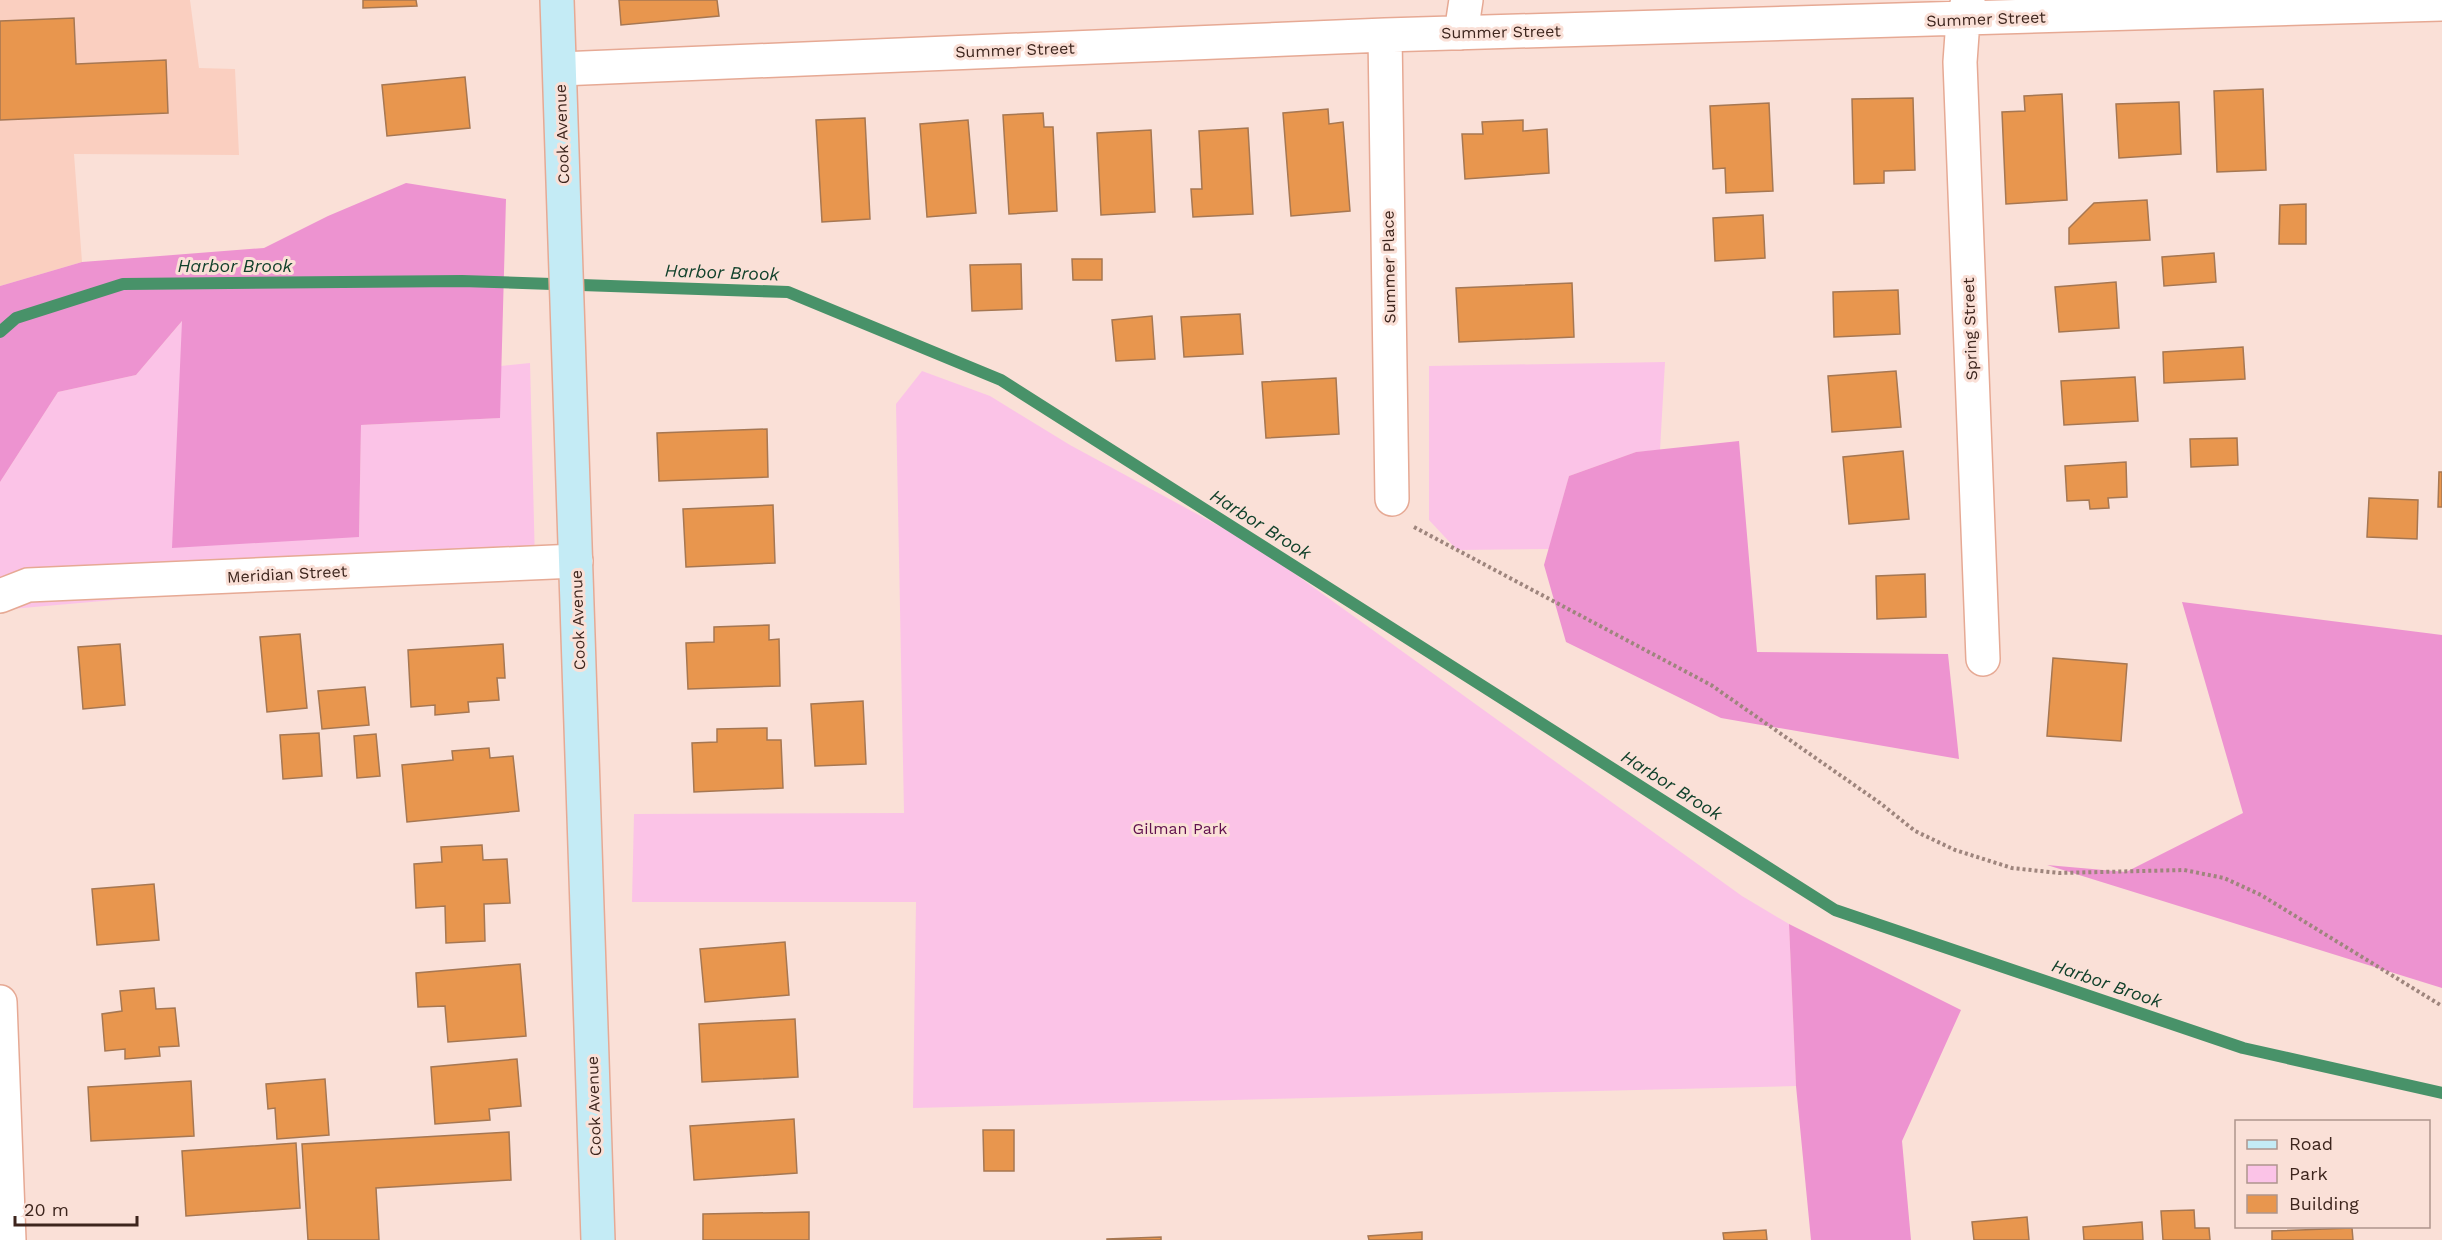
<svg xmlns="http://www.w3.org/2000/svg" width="2442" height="1240" font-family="'Work Sans',sans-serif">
	<rect width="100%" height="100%" fill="#fae0d7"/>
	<path fill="#facfc0" d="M0,0H190L199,68L235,69L239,155L74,154L82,262L0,286Z"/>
	<path fill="#fbc3e7" d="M183,320L359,537L361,425L499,418L501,366L530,363L535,563L0,610V482L58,392L136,375Z
		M1665,362L1660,450L1636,452L1569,476L1549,549L1457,550L1429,520V366Z
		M922,371L990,396L1070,445L1256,546L1742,896L1789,924L1796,1086L913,1108L916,902H632L634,814L904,813L896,404Z"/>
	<path fill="#ed93d0" d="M406,183L506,199L500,418L361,425L359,537L172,548L182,321L136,375L58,392L0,482V286L82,262L264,248L328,216Z
		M1739,441L1757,652L1948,654L1959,759L1721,718L1566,642L1544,565L1569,476L1636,452Z
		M2182,602L2442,635V988L2047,865L2126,872L2243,813Z
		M1789,924L1961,1010L1902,1141L1911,1240H1811L1796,1086Z"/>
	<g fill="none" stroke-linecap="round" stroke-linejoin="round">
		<path stroke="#489269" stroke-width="12" d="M0,332L16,318L123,284L462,281L788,292L1001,380L1835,910L2243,1048L2442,1093"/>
	</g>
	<path fill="#e8964e" stroke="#a67752" stroke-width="1.5" d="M363,0H416L417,6L363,8Z
		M619,0H717L719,16L621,25Z
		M74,18L76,64L166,60L168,113L0,120V21Z
		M465,77L470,128L387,136L382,85Z
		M2263,89L2266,170L2217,172L2214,91Z
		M2062,94L2067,200L2006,204L2002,112L2025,111L2024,96Z
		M1913,98L1915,170L1884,171V183L1854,184L1852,99Z
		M2179,102L2181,154L2119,158L2116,104Z
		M1769,103L1773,191L1726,193L1725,168L1713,169L1710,106Z
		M1328,109L1329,124L1343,122L1350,211L1291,216L1283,113Z
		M1043,113L1044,127H1053L1057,211L1009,214L1003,115Z
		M865,118L870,219L822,222L816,120Z
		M968,120L976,213L927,217L920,124Z
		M1523,120V131L1547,129L1549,173L1465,179L1462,134H1483L1482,122Z
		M1248,128L1253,214L1193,217L1191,189H1202L1199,131Z
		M1151,130L1155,212L1101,215L1097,133Z
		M2147,200L2150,240L2069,244V228L2094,203Z
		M2306,204V244H2279L2280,205Z
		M1763,215L1765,258L1715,261L1713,218Z
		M2214,253L2216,282L2164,286L2162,257Z
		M1072,259H1102V280H1073Z
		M1021,264L1022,309L972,311L970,265Z
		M2116,282L2119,328L2059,332L2055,287Z
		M1572,283L1574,337L1459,342L1456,288Z
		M1898,290L1900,334L1834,337L1833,292Z
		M1240,314L1243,354L1184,357L1181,317Z
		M1152,316L1155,359L1116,361L1112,320Z
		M2243,347L2245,379L2164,383L2163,352Z
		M1896,371L1901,427L1832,432L1828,376Z
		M2135,377L2138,421L2064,425L2061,381Z
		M1336,378L1339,434L1266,438L1262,382Z
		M767,429L768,477L659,481L657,433Z
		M2237,438L2238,465L2191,467L2190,439Z
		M1903,451L1909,519L1849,524L1843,457Z
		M2126,462L2127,497L2108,498L2109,508L2090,509L2089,500L2067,501L2065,466Z
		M2439,472H2442V507H2438Z
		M2369,498L2418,500L2417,539L2367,537Z
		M773,505L775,563L686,567L683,509Z
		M1925,574L1926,617L1877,619L1876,576Z
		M769,625V640L779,639L780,686L688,689L686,643L714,642V627Z
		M300,634L307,708L267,712L260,637Z
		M120,644L125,705L83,709L78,647Z
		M503,644L505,678H497L499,700L468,702L469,712L435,715V705L411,707L408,650Z
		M2053,658L2127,664L2121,741L2047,736Z
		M365,687L369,725L322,729L318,691Z
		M863,701L866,764L815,766L811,704Z
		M767,728V740H781L783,788L694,792L692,743L717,742V729Z
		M319,733L322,776L283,779L280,735Z
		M376,734L380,776L357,778L354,736Z
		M489,748L490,758L513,756L519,811L407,822L402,765L453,760L452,751Z
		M482,845L483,860L507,859L510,903L484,904L485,941L446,943L445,906L416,908L414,864L442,862L441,847Z
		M154,884L159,940L97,945L92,889Z
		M785,942L789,995L705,1002L700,949Z
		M520,964L526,1036L448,1042L445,1006L418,1007L416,973Z
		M154,988L156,1009L175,1008L179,1046L159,1047L160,1056L125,1059V1049L105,1051L102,1014L122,1011L120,991Z
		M795,1019L798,1077L702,1082L699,1024Z
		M517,1059L521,1106L489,1109L490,1120L435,1124L431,1067Z
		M325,1079L329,1135L277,1139L275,1108L268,1109L266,1084Z
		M191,1081L194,1136L91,1141L88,1087Z
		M794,1119L797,1173L694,1180L690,1126Z
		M983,1130H1014V1171H984Z
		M509,1132L511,1180L376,1188L379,1240H308L302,1144Z
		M296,1143L300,1208L186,1216L182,1151Z
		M2194,1210L2195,1228H2209L2210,1240H2163L2161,1211Z
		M809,1212V1240H703V1214Z
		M2027,1217L2029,1240H1974L1972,1222Z
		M2142,1222L2143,1240H2084L2083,1227Z
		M2352,1228L2353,1240H2272V1231Z
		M1766,1230L1767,1240H1724L1723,1233Z
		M1422,1232V1240H1369L1368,1236Z
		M1161,1237V1240H1107V1239Z"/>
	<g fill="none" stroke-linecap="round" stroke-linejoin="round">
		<g stroke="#e6a994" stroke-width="36">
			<path id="minor" d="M1968,0L1963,20L1960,62L1983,659
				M1461,33L1466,0
				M1385,35L1392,499
				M560,69L1385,35L2442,4
				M0,596L28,585L576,561
				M0,1002L9,1240"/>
		</g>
		<g stroke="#e6a994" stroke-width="36">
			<path id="secondary" d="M557,0L598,1240"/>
		</g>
		<path stroke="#9e857d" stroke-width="4" stroke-dasharray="3 3" stroke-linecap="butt" d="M1414,527L1711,685L1880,803L1915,831L1955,850L2012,868L2059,873L2184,870L2224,878L2261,895L2442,1006"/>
		<use href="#minor" stroke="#fff" stroke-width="33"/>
		<use href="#secondary" stroke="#c4ebf5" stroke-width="33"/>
	</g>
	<g text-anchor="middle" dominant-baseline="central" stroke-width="6" stroke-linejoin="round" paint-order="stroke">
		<g font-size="16" fill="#3d251d" stroke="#fae0d7">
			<text transform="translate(1986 19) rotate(-2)">Summer Street</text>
			<text transform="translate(1501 32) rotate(-1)">Summer Street</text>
			<text transform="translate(1015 50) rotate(-2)">Summer Street</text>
			<text transform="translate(562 134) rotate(-92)">Cook Avenue</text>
			<text transform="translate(1389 267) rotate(-91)">Summer Place</text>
			<text transform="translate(1970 329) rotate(-92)">Spring Street</text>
			<text transform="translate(287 574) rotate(-3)">Meridian Street</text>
			<text transform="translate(578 620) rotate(-92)">Cook Avenue</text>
			<text transform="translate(594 1106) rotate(-92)">Cook Avenue</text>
		</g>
		<g font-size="16" fill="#60104d" stroke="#fae0d7">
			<text x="1180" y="828">Gilman Park</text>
		</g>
		<g font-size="18" font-style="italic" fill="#11412b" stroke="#fae0d7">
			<text x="235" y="265">Harbor Brook</text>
			<text transform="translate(722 272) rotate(2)">Harbor Brook</text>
			<text transform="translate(1261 524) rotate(32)">Harbor Brook</text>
			<text transform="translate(1672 785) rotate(32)">Harbor Brook</text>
			<text transform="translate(2107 983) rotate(19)">Harbor Brook</text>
		</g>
	</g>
	<rect x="2235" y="1120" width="195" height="108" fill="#fae0d7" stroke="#ae958d" stroke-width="1.5"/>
	<rect x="2247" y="1140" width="30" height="9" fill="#c4ebf5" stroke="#ae958d" stroke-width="1.5"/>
	<text x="2289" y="1150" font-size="18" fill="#3d251d">Road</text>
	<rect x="2247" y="1165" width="30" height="18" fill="#fbc3e7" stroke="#ae958d" stroke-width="1.5"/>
	<text x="2289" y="1180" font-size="18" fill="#3d251d">Park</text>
	<rect x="2247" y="1195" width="30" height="18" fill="#e8964e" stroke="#ae958d" stroke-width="1.5"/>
	<text x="2289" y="1210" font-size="18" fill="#3d251d">Building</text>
	<path d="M15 1216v9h122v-9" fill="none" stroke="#3d251d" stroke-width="3"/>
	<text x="24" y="1216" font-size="18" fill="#3d251d" stroke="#fae0d7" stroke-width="4.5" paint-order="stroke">20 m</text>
</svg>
